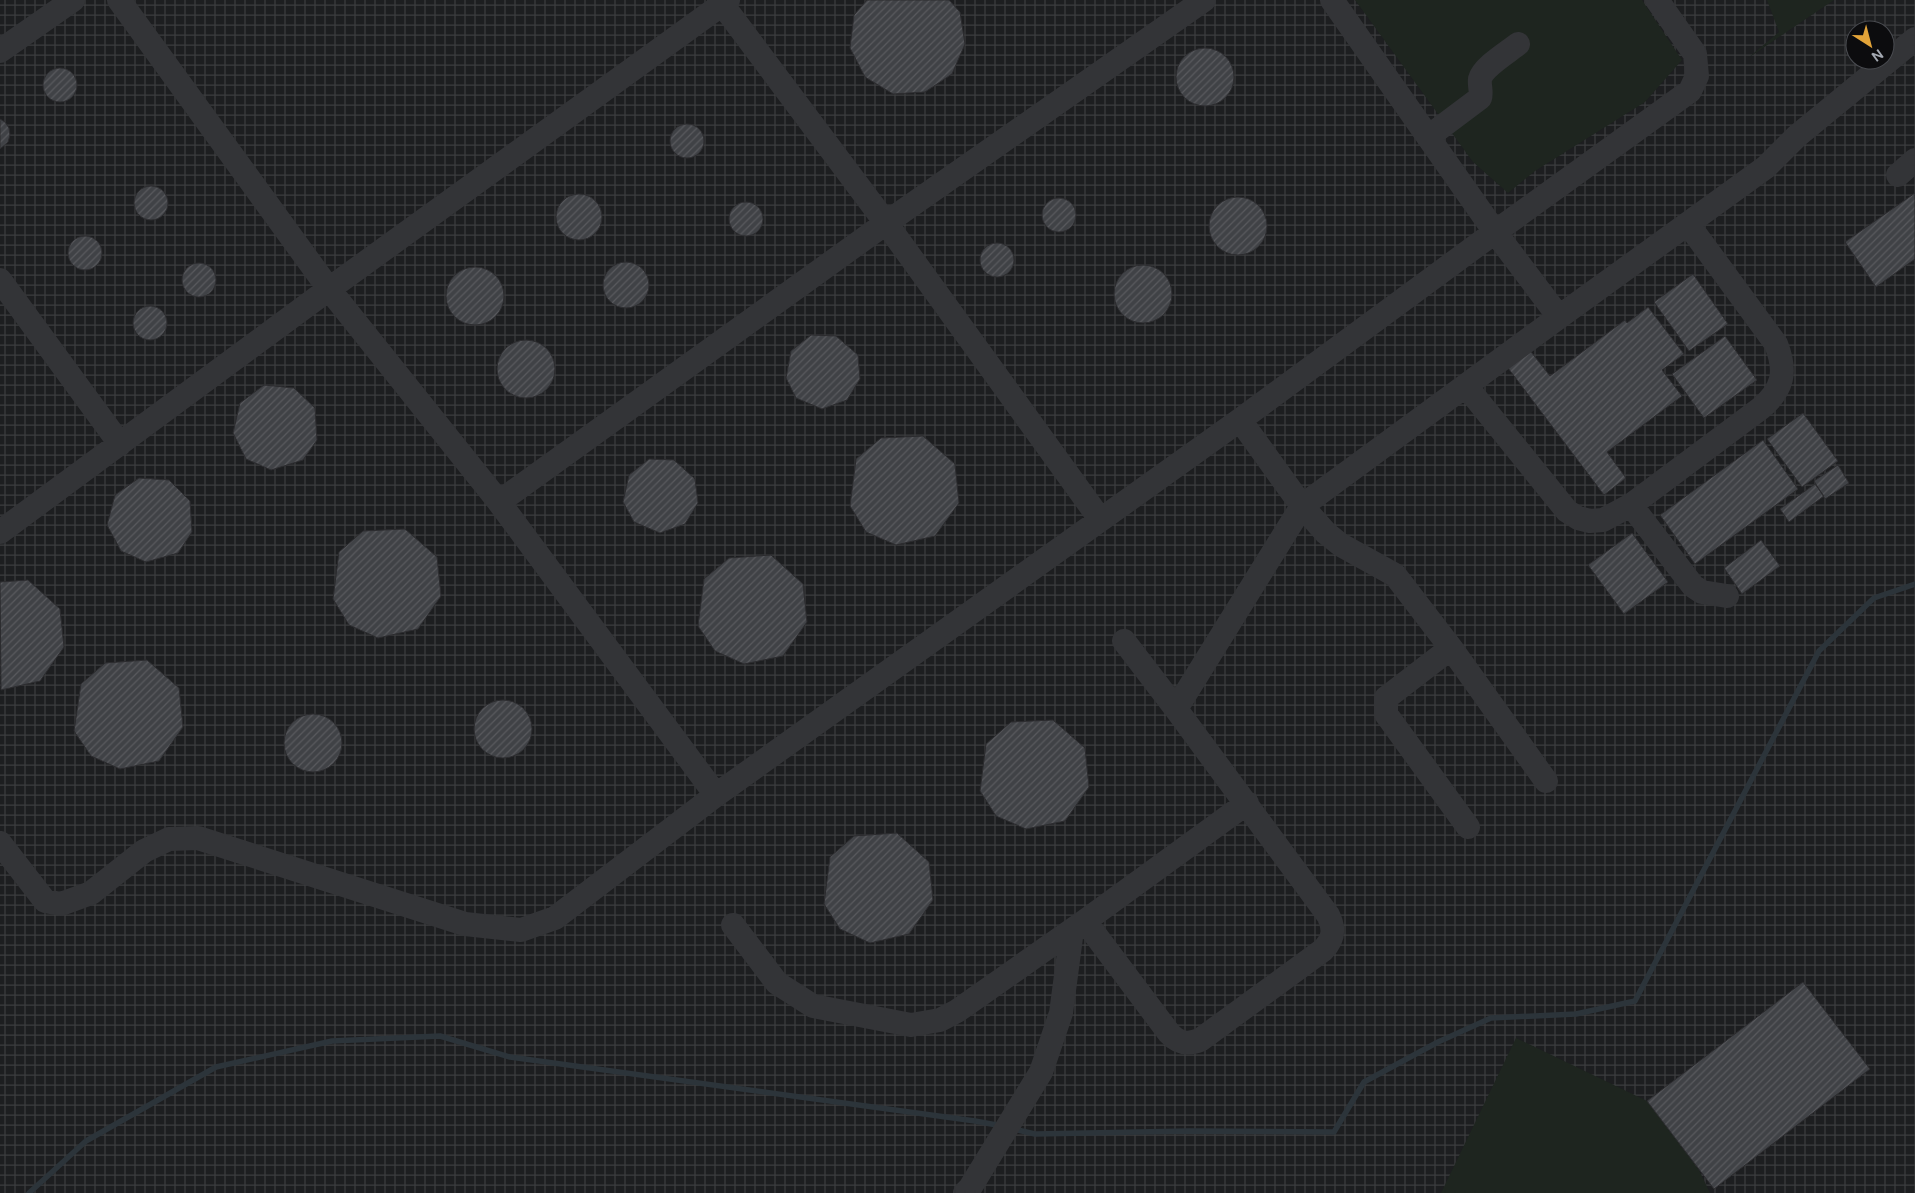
<svg xmlns="http://www.w3.org/2000/svg" width="1915" height="1193" font-family="'DM Sans',sans-serif">
	<defs>
		<pattern id="industrial-grid" width="8" height="8" patternUnits="userSpaceOnUse" patternTransform="scale(1.25)"><rect width="8" height="8" fill="#1d1e20"/><path d="M0 4h8M4 0v8" fill="none" stroke="#3b3c3e"/></pattern>
		<pattern id="building-hatch" width="6" height="6" patternUnits="userSpaceOnUse" patternTransform="scale(1.25)"><rect width="6" height="6" fill="#404246"/><path d="M-1 1l2-2M0 6l6-6M5 7l2-2" fill="none" stroke="#595a5e"/></pattern>
	</defs>
	<rect width="100%" height="100%" fill="#111113"/>
	<path fill="url(#industrial-grid)" fill-rule="evenodd" d="M0,0H1915V1193H0ZM1855,30H1885V60H1855Z"/>
	<path fill="#1e251f" d="M1355,0H1642L1682,60L1645,102L1535,171L1508,193L1473,162Z
		M1767,0H1834L1748,58L1779,32Z
		M1516,1038L1647,1101L1699,1170L1710,1193H1441Z"/>
	<g fill="none" stroke-linecap="round" stroke-linejoin="round">
		<path stroke="#2c343a" stroke-width="5.5" d="M1013,1129L1035,1134L1189,1131L1334,1132L1364,1082L1438,1042L1491,1018L1576,1014L1635,1001L1819,651L1874,598L1915,584
			M29,1193L86,1141L216,1067L332,1041L440,1036L510,1057L975,1121L1002,1126"/>
	</g>
	<path fill="url(#building-hatch)" stroke="#2c2c2f" d="M867,0H949L960,12L965,44L952,74L925,92L893,94L865,77L850,48L854,15Z
		M1176 77a29 29 0 1 1 58 0a29 29 0 1 1-58 0Z
		M43 85a17 17 0 1 1 34 0a17 17 0 1 1-34 0Z
		M0,119L5,122L9,128L10,135L8,142L0,149Z
		M670 141a17 17 0 1 1 34 0a17 17 0 1 1-34 0Z
		M134 203a17 17 0 1 1 34 0a17 17 0 1 1-34 0Z
		M1915,193V259L1876,287L1845,242Z
		M556 217a23 23 0 1 1 46 0a23 23 0 1 1-46 0Z
		M1209 226a29 29 0 1 1 58 0a29 29 0 1 1-58 0Z
		M1042 215a17 17 0 1 1 34 0a17 17 0 1 1-34 0Z
		M729 219a17 17 0 1 1 34 0a17 17 0 1 1-34 0Z
		M68 253a17 17 0 1 1 34 0a17 17 0 1 1-34 0Z
		M980 260a17 17 0 1 1 34 0a17 17 0 1 1-34 0Z
		M603 285a23 23 0 1 1 46 0a23 23 0 1 1-46 0Z
		M182 280a17 17 0 1 1 34 0a17 17 0 1 1-34 0Z
		M1114 294a29 29 0 1 1 58 0a29 29 0 1 1-58 0Z
		M446 296a29 29 0 1 1 58 0a29 29 0 1 1-58 0Z
		M1693,274L1728,324L1689,351L1654,302Z
		M133 323a17 17 0 1 1 34 0a17 17 0 1 1-34 0Z
		M1648,307L1684,354L1662,370L1682,396L1607,452L1626,478L1604,495L1505,364L1528,348L1550,376L1625,320L1627,323Z
		M811,335L836,336L858,355L860,379L847,400L822,409L796,398L786,378L791,351Z
		M1725,336L1757,380L1704,418L1672,374Z
		M497 369a29 29 0 1 1 58 0a29 29 0 1 1-58 0Z
		M264,385L294,388L315,408L317,440L303,460L271,470L246,459L233,433L240,403Z
		M1803,413L1838,461L1802,487L1767,439Z
		M923,436L955,464L959,503L935,536L896,545L866,532L850,506L856,459L881,438Z
		M1763,440L1798,489L1695,564L1660,515Z
		M649,459L674,460L695,479L698,503L685,524L660,533L634,522L623,502L629,475Z
		M1838,465L1849,483L1825,499L1814,481Z
		M139,478L169,480L190,501L192,532L178,553L146,562L121,551L107,525L115,495Z
		M1815,484L1824,496L1789,522L1780,509Z
		M405,529L437,557L441,596L418,629L378,638L349,625L333,599L339,552L363,531Z
		M1632,533L1668,582L1624,614L1588,565Z
		M1761,540L1780,566L1742,594L1724,568Z
		M771,555L803,584L807,622L783,656L744,664L715,651L698,626L704,579L729,558Z
		M28,580L60,609L64,647L40,681L1,690L0,582Z
		M147,660L179,688L183,727L159,761L120,769L91,756L74,731L81,684L105,663Z
		M474 729a29 29 0 1 1 58 0a29 29 0 1 1-58 0Z
		M284 743a29 29 0 1 1 58 0a29 29 0 1 1-58 0Z
		M1053,720L1085,748L1089,787L1065,821L1026,829L996,816L980,791L986,744L1011,722Z
		M897,833L929,862L933,900L909,934L870,943L840,929L824,904L830,857L854,836Z
		M1803,982L1870,1069L1714,1189L1647,1101Z"/>
	<g fill="none" stroke-linecap="round" stroke-linejoin="round">
		<path stroke="#333437" stroke-width="24" d="M119,0L329,289L499,502L716,795
			M719,0L886,223L1100,519
			M1332,0L1495,232L1559,317
			M0,51L73,0
			M1428,137L1480,98C1482,92 1479,85 1480,79C1483,67 1508,52 1518,44
			M1898,175L1915,160
			M0,280L120,444
			M1466,386L1567,511L1578,518L1590,521L1603,520L1631,505L1761,408C1783,389 1787,372 1776,344L1688,224
			M1240,420L1302,506L1326,533L1341,545L1395,575L1451,648L1546,781
			M499,502L886,223L1204,0
			M1631,505L1693,586L1702,592L1727,596
			M0,532L329,289L728,0
			M1124,641L1176,709
			M1451,648L1386,698V714L1468,827
			M0,843L45,901L61,904L91,893L144,851L169,839L198,838L465,924L521,930L555,918L716,795L1240,420L1495,232L1690,91L1697,76L1695,54L1657,0
			M1085,921L1169,1033C1178,1043 1187,1045 1200,1040L1323,950C1334,939 1335,929 1328,915L1176,709L1302,506L1559,317L1766,167L1797,136L1915,39
			M733,925L777,983L813,1006L911,1025L940,1020L957,1011L1085,921L1247,803
			M965,1193L970,1188L1041,1072L1061,1013L1072,930"/>
	</g>
	<g transform="translate(1870 45) rotate(144)"><circle r="24" fill="#0c0c0e" stroke="#494b50"/>
	<path d="M0-4L9 19L0 12L-9 19Z" fill="#e3a439"/>
	<text y="-8" font-size="14" font-weight="bold" text-anchor="middle" fill="#a4a9b2">N</text>
	</g>
</svg>
